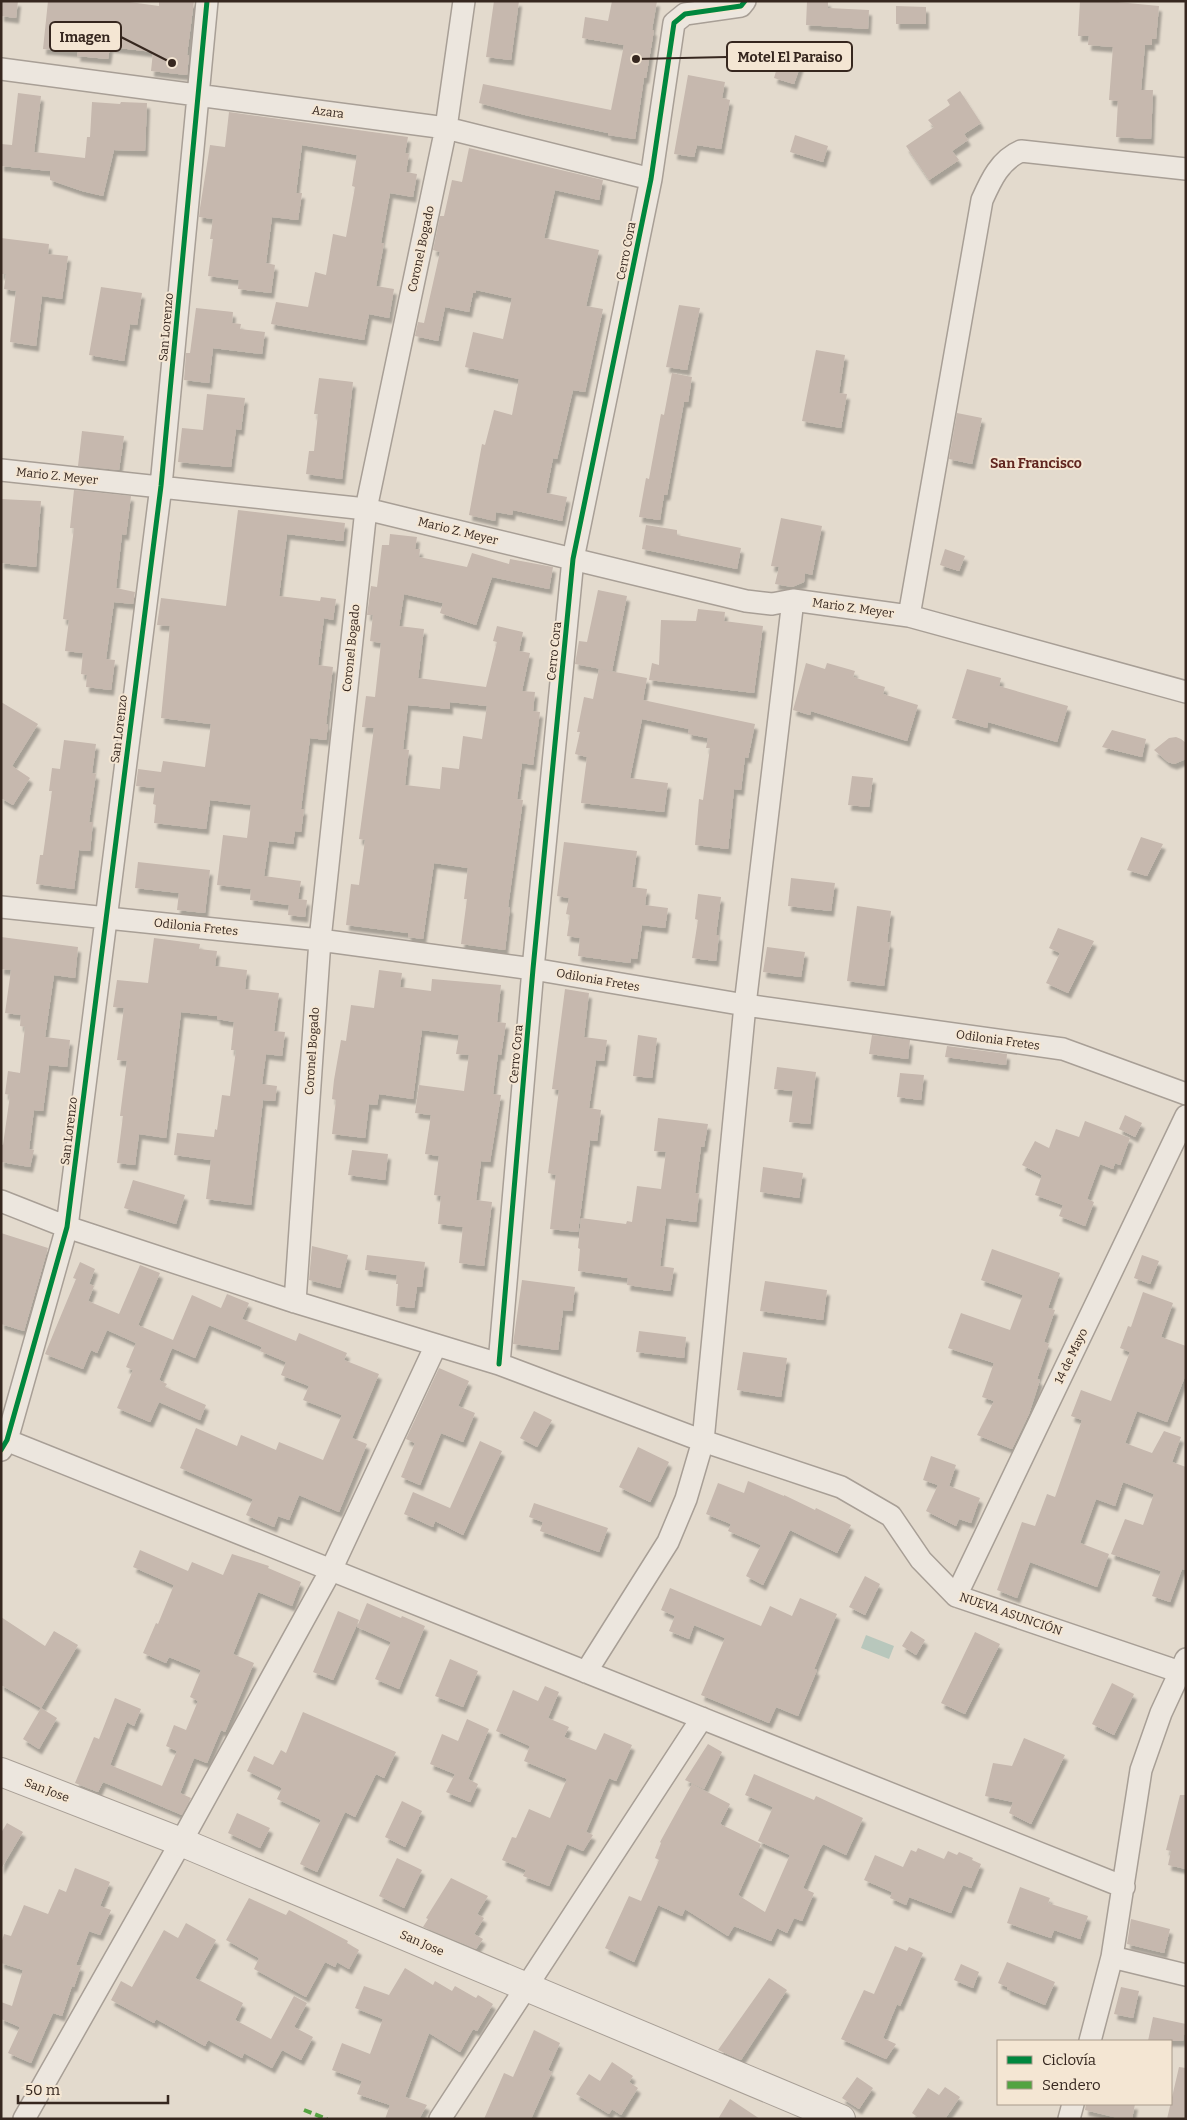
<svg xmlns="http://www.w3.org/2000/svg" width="1187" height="2120" font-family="Bitter,serif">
	<defs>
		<filter id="shadow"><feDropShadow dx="3" dy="5.5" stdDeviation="1" flood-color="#0004"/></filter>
	</defs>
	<rect width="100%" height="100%" fill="#e3dacd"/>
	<path fill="#b8c7bc" d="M866,1635L894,1646L889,1659L861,1648Z"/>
	<path fill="#c6b8ae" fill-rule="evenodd" filter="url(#shadow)" d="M1,1H18L16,18L1,16Z
		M48,1H122L159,6V1H194L187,55H189L187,75L151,71L153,52L110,47L108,59L77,56L78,52L43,49Z
		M494,1H519L511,60L486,57Z
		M612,1H657L652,30H654L646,78H644L635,139L608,135V133L525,115L479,103L483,84L611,110L624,45L582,38L585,17L608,21Z
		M807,1H828V8L869,10L868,29L806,25Z
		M1080,1H1107L1159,6L1156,39H1152V45H1145L1141,90H1153L1151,139L1116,137L1118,101L1109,100L1113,47L1088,45L1089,36H1078Z
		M896,6L926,7V24H896Z
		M782,51L803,58L794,84L774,78Z
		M688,75L725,82L722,98L730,100L721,149L697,145L694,157L674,154Z
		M960,91L981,123L964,134L968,140L952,151L959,160L929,180L906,146L934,127L928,120L950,105L947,100Z
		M18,93L41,96L34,152L85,158L87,137H90L92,102L120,104L121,102L147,103L145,151L114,150L103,196L82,191L50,180V171L1,166V144L12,145Z
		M229,112L408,137L405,153L409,154L406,172L417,174L413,197L390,193L381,243H384L376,286L394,289L389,318L369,314L364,340L271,324L276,302L308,307L315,272L326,275L333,234L346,237L355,187L352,186L357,155L302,145L296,193H302L298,220L272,217L266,263L275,265L271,293L238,289L239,280L208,276L213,239H210L213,219L199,217L200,208L210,145L225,147Z
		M795,135L828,146L823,162L790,152Z
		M469,148L603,180L599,200L555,190L544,238L599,250L586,306L603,309L585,392L573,390L557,459L553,458L546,493L567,497L562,521L513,510L512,515L496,512L495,521L469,515L482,444L485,445L494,410L512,415L519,379L465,367L473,332L503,339L512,298L476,290V293H473L469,312L445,307L438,341L415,336L418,322L424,323L440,252L433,250L440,216H444L452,180L462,182Z
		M1,238L49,244L48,254L68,256L62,299L42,296L36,346L10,342L16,291L4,289L6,274H1Z
		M101,287L142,293L137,325L130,324L124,361L89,355Z
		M679,305L700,308L687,370L666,367Z
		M196,308L233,312L232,323L241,324L240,329L265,332L262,354L213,348L209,383L184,380L186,353H190Z
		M816,350L845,355L839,393L847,394L841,428L802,421Z
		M672,373L692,377L688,402H684L667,495H664L660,520L639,517L646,478L649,479L661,414L664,415Z
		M319,378L353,382L342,479L306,474L309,451H314L318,414H314Z
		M207,394L245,398L241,430L236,429L231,467L178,462L182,428L203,430Z
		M957,413L982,418L972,464L949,459Z
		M82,431L124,436L119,470L78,466Z
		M74,490L131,496L126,535L122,534L116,588L135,592L133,604L114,602L106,659L115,660L111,690L86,687L87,675L81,674L83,653L65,651L69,620L63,619L74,528H70Z
		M1,499L41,501L36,567L1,563Z
		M238,510L345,523L343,541L287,534L279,596L320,601L321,597L336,599L333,620L324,618L318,665L333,667L326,724L328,725L326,740L310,738L301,809H304L301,832L295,831L293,844L269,841L264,876L301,881L298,899L307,900L305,917L288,915L289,905L250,900L251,889L217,885L223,835L247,838L251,805L210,800L206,829L154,823L156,805L153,804L155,788L136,786L138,769L161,772L163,761L205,767L211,724L161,718L170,626L157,625L161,598L226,606Z
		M781,518L822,526L812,575L805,573L804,582L792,587L775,584L779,567L771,566Z
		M646,525L677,530V535L741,548L737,569L642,549Z
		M390,534L417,537L415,549H420L419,557L467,567L472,553L509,564L510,559L553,567L549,589L492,577L476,625L440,613L443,603L404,594L399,626L424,629L418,678L486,687L497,642L493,641L497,626L523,632L519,651L530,653L522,691L535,692L533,711L540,712L533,765L522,763L517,799L523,800L508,907L510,908L505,950L461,944L467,899H464L468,868L434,863L423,939L408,937V933L346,925L351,884L359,885L365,840L359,839L374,728L362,727L366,696L375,697L381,643L370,641L373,615H367L371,586L377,587L382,545H389ZM450,702L487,706L482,739L463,736L459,769L442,767L440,789L405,785L409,750L403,749L408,705L450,709Z
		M945,549L965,556L959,571L940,565Z
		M598,590L627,596L612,671L575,664L579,641L587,642Z
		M698,609L725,612L724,621L763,626L754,693L649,680L652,663L659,665L661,620L696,621Z
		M806,663L825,669L827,663L855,671L853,677L885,687L883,694L918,705L907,741L811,711L810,715L793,710Z
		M599,669L647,678L643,700L755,724L748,758L745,757L741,790L734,789L728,849L695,845L699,799L703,800L710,748H706L708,738L688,734L689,729L642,719L630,778L668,783L664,812L581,803L587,757L575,754L580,732H577L584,697L593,699Z
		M967,669L1001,678L999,686L1068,706L1057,742L988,722L987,728L952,718Z
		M1,702L38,724L12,766L30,778L13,805L1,798Z
		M1112,730L1146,739L1142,757L1102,747Z
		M1176,737L1181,739L1186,743V759L1174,764L1168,762L1154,750L1169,738Z
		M64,740L96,744L92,773L96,774L89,822H93L90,851L79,850L74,889L36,884L40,855H43L52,791H49L52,768L60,769Z
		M852,776L873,778L869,807L848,805Z
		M1141,837L1163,844L1147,876L1127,870Z
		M564,842L637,851L632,887L647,889L645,905L668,908L665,928L642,925L637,959L631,958L630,963L578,956L580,938L567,936L570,915L566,914L569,898L557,896Z
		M138,862L210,870L205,913L177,910L179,893L135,888Z
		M791,878L835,883L831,911L788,906Z
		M698,894L721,897L716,935H719L716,961L692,958L698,920L695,919Z
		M857,906L891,911L887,942L890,943L884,986L847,981Z
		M1058,928L1094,941L1068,993L1046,983L1060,953L1049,948Z
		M1,937L78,947L75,978L54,975L45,1037L70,1040L67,1067L49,1065L43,1111L34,1110L29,1149L34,1150L30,1167L1,1162V1144L3,1145L10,1095L5,1094L8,1071L20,1073L25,1027L20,1026L21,1015L5,1013L11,970L1,969Z
		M154,938L200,944L199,949L217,951L215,966L247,970L245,989L279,993L274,1031L285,1032L282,1056L266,1054L262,1084L277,1086L275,1101L263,1100L251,1205L206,1199L211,1160L174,1155L177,1133L214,1137L215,1129L217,1130L222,1095L230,1096L236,1050H231L234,1022L217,1019V1016L181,1012L166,1138L139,1134L135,1165L117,1163L123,1116H120L127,1061L117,1060L124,1008L113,1007L117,980L148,983Z
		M767,947L805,952L801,977L763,972Z
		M379,970L402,973L400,987L431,991L432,979L501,985L497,1022L506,1023L501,1055L498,1054L493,1094L501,1095L490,1162L481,1161L476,1200L492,1202L484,1266L459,1263L463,1227L438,1224L441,1196L434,1195L439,1156L425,1154L431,1115L415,1113L419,1085L464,1091L469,1055L456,1054L459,1035L422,1030L413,1099L379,1094L377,1105L369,1104L365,1138L332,1134L336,1100L332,1099L334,1080L341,1040L346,1041L351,1005L374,1008Z
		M565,989L589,993L584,1037L607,1040L604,1061L596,1060L589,1108L601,1110L597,1141L590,1140L578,1232L550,1229L556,1175L548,1173L559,1090L552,1089Z
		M638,1035L657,1038L652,1078L633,1076Z
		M872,1035L910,1040L908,1059L869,1054Z
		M947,1046L1007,1054L1006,1065L945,1057Z
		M777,1067L816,1072L810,1124L789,1122L793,1091L774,1089Z
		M900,1073L924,1075L921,1100L897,1097Z
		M1125,1115L1142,1123L1135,1137L1119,1129Z
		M658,1118L708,1124L704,1147H701L695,1193L699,1194L696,1222L666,1218L660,1266L674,1268L670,1291L627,1285L628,1278L578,1271L580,1249L578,1248L581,1218L626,1224L627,1221L632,1222L637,1186L661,1189L666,1152L654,1151Z
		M1085,1121L1130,1138L1120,1165L1115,1163L1113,1169L1100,1164L1087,1199L1094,1202L1085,1226L1059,1216L1063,1205L1035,1195L1042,1175L1022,1165L1035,1141L1049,1148L1056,1129L1079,1137Z
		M352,1150L388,1154L385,1180L348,1175Z
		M763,1167L803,1173L799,1198L760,1192Z
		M133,1180L185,1195L176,1224L124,1208Z
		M1,1233L48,1248L24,1331L1,1324Z
		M312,1246L348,1255L340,1288L309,1280Z
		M992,1249L1060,1273L1048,1308L1055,1310L1044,1342L1049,1344L1037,1379L1040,1380L1029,1414L1012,1449L977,1435L994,1401L982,1397L994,1363L948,1348L961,1313L1010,1330L1023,1295L981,1280Z
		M367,1255L425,1262L422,1287H417L414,1308L396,1306L398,1284H396L397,1275L365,1270Z
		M1142,1255L1159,1261L1150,1284L1134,1278Z
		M80,1262L95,1269L89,1284L94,1286L88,1301L119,1314L140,1265L160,1273L138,1325L173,1340L192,1295L221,1308L227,1294L249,1303L242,1319L296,1341L299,1333L347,1353L344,1360L379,1374L352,1438L367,1444L339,1512L299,1495L289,1520L278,1516L274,1527L246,1515L253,1499L180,1468L196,1428L237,1446L241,1435L276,1450L279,1442L323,1460L342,1415L303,1400L309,1386L281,1375L286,1362L260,1351L262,1347L209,1325L195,1358L172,1348L159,1380L167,1384L165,1387L206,1405L200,1420L159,1402L150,1422L117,1408L133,1370L126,1367L136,1343L107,1330L97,1353L91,1350L83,1369L45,1354L76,1279L82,1281L73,1278Z
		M522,1280L575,1287L572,1311L563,1310L558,1350L513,1344Z
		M765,1281L827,1290L823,1320L760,1311Z
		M1143,1292L1173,1303L1161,1337L1186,1346V1374L1167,1422L1137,1411L1125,1443L1152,1453L1164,1431L1181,1437L1172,1462L1186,1467V1570L1182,1569L1170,1602L1152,1596L1161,1571L1111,1554L1125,1519L1143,1525L1154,1494L1123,1482L1115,1506L1096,1499L1080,1543L1109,1554L1097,1587L1030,1562L1017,1598L997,1590L1022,1522L1035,1526L1047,1494L1055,1497L1082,1420L1071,1416L1081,1390L1111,1401L1130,1352L1120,1348L1128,1326L1131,1327Z
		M639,1331L686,1337L684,1358L636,1352Z
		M743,1352L787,1358L781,1397L737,1390Z
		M439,1368L469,1381L458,1406L475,1413L463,1442L441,1433L420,1485L401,1477L415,1443L406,1439Z
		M534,1411L552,1420L537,1447L520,1438Z
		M480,1441L502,1451L463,1535L435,1521L433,1527L404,1514L413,1492L450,1508Z
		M638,1447L669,1462L650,1502L619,1487Z
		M931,1456L956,1465L949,1486L980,1498L971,1523L959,1519L956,1526L926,1511L938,1485L923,1480Z
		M748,1481L784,1496V1495L815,1510L816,1508L851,1525L837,1553L790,1530L763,1585L746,1576L761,1545L728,1531L731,1524L706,1514L718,1483L744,1493Z
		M534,1503L608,1528L599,1552L540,1531L543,1522L529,1517Z
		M140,1550L188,1571L192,1562L223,1575L232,1554L269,1566L268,1568L301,1582L292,1606L258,1592L233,1654L254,1663L225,1732L221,1730L207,1763L194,1758L180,1793L191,1798L182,1815L103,1782L98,1792L75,1783L94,1737L99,1739L115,1698L141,1709L134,1726L127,1722L110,1765L162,1786L177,1751L166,1746L174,1725L186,1730L198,1701L190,1697L201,1670L169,1657L166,1663L143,1653L156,1623L158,1624L174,1585L133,1567Z
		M865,1576L880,1584L865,1615L849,1607Z
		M670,1588L761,1626L770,1606L792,1616L800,1598L837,1614L814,1669L817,1670L798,1716L776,1707L769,1723L701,1695L725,1638L694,1625L689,1639L669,1631L675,1616L661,1610Z
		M367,1603L401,1618L402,1616L425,1626L399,1689L375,1679L391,1642L357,1627Z
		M338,1611L359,1620L333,1680L313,1672Z
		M1,1617L45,1646L54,1631L78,1645L41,1708L1,1685Z
		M911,1631L925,1640L916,1655L902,1646Z
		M975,1632L1000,1644L965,1714L941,1703Z
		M450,1659L478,1671L463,1707L435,1696Z
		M1112,1683L1134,1694L1114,1735L1092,1724Z
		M545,1686L559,1692L548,1718L569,1727L564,1737L596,1750L604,1733L632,1745L616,1781L609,1778L586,1832L593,1835L583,1851L567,1844L549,1886L523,1876L526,1870L502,1860L512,1837L516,1838L529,1809L550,1818L567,1779L524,1761L530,1746L496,1731L513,1690L538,1701Z
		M41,1708L57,1718L39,1749L23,1739Z
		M303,1712L396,1752L384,1778L376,1774L355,1817L345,1812L317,1872L300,1864L321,1820L277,1799L282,1788L247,1771L254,1756L273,1765L281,1750L286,1753Z
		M467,1719L489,1729L468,1779L478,1784L470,1802L446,1792L455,1774L430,1764L442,1734L458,1741Z
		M1024,1738L1065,1755L1031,1824L1009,1813L1013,1802L985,1796L993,1763L1012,1766Z
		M708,1744L722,1752L704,1789L685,1780Z
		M754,1774L814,1800L816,1796L863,1818L846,1855L823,1844L820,1849L803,1888L814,1893L802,1921L794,1918L787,1933L777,1928L771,1941L734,1926L728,1936L685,1909L682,1916L658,1905L634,1962L605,1948L629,1896L641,1901L659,1860L655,1858L661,1843L660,1842L692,1784L730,1804L720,1824L761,1844L738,1895L765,1912L790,1855L758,1841L773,1807L745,1795Z
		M1180,1795H1186V1869L1168,1865L1171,1851L1166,1850Z
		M402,1801L422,1811L405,1847L385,1837Z
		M237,1813L270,1828L260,1848L228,1833Z
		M7,1823L23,1832L1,1869V1833Z
		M918,1848L944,1859L948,1851L957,1855L959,1852L973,1858L972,1860L981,1864L971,1888L963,1885L951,1913L909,1897L906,1905L890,1898L892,1892L864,1880L875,1855L903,1867L911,1850L916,1852Z
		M397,1858L422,1870L404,1908L379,1896Z
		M75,1868L110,1882L100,1906L111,1910L100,1935L89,1931L76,1965L81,1966L74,1987L72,1986L62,2016L53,2013L31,2063L8,2053L20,2027L1,2019V2002L12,2006L23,1970L1,1963V1944L4,1934L11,1936L24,1905L48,1914L59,1889L66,1892Z
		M451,1878L488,1896L477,1914L484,1918L474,1934L483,1939L476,1949L423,1927L428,1919L426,1918Z
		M1020,1887L1050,1898L1048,1903L1088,1916L1080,1939L1054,1930L1051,1938L1007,1923Z
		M249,1898L286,1915L289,1910L348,1941L347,1943L359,1950L349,1969L337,1962L335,1967L325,1962L306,1997L254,1969L259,1958L226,1940Z
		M1131,1919L1170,1929L1164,1953L1127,1944Z
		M186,1923L216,1940L195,1978L243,2003L235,2020L271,2039L294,1996L307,2003L294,2027L313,2037L301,2060L282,2050L272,2068L244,2053L242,2058L208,2040L205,2046L156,2019L154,2023L111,2000L121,1981L132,1987L164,1930L178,1938Z
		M895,1946L907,1951L909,1947L923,1953L900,2006L897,2004L883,2038L896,2044L886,2059L841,2039L864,1990L874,1994Z
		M1007,1962L1055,1982L1045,2005L1007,1989V1987L998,1983Z
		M961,1964L979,1972L973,1988L954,1980Z
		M405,1968L433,1985L435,1981L452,1991L455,1986L476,1998L478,1995L493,2004L477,2031L473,2029L460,2052L429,2033L405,2097L427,2105L419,2119H385L390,2105L357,2094L362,2081L332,2070L342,2043L370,2054L383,2019L355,2008L364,1986L389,1995Z
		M769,1978L787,1990L741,2060L718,2050Z
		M1121,1987L1139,1991L1133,2018L1114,2014Z
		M1153,2017L1186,2024L1183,2041H1148Z
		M534,2030L560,2043L548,2070L552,2072L531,2119H484L504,2073L513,2077Z
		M612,2062L633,2076L629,2082L638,2088L621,2115L612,2109L609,2114L576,2094L589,2074L600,2081Z
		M1179,2067L1186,2068V2119H1167Z
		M857,2077L873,2088L859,2109L842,2098Z
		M945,2087L960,2097L945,2119H920L912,2113L928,2088L939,2095Z
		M730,2099L760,2119H718Z
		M1086,2104H1135L1132,2119H1122L1085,2110Z"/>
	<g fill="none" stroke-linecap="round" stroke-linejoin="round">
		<g stroke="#a89f96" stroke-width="24">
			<path id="minor" d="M1,69L446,128L651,179
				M1,470L366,509L746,601L772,604L793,600L909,616L1186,692
				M909,616L982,200C991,180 1000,160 1021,151L1186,169
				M1,907L320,940L533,969L745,1005L1063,1049L1186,1094
				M1,1201L67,1227L295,1302L499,1364L703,1441L841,1487L891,1516L921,1560L956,1596L1186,1674
				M295,1302L320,940L366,509L446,128L464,1
				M499,1364L533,969L573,559L651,179L674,23L685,14L741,6L745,1
				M1,1438L1124,1887
				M1,1450L7,1440L67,1227L161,486L207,1
				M956,1596L1186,1116
				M586,1672L668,1542L686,1499L703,1441L745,1005L793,600
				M1112,1957L1186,1975
				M1090,2041L1112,1957L1141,1770L1161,1713L1186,1659
				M24,2119L181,1842L331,1570L436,1345
				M440,2119L702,1718
				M1069,2119L1073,2104"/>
		</g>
		<g stroke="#a89f96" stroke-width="30">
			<path id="tertiary" d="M1,1772L181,1842L841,2119"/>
		</g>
		<use href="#minor" stroke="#ece6de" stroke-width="21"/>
		<use href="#tertiary" stroke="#ece6de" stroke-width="28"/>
		<path stroke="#53a341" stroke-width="4" stroke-dasharray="8 4" stroke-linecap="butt" d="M304,2110L327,2119"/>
		<g stroke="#f4e6d3" stroke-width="8">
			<path id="cycleway" d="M499,1364L533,969L573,559L651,179L674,23L685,14L741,6L745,1
				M1,1450L7,1440L67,1227L161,486L207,1"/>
		</g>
		<use href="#cycleway" stroke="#00873e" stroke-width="5"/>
	</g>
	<g text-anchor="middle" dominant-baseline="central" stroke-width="4" stroke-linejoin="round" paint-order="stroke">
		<g font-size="12" fill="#36271f" stroke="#f4e6d3">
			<text transform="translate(328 112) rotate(8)">Azara</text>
			<text transform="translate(421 249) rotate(-78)">Coronel Bogado</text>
			<text transform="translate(626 251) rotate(-79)">Cerro Cora</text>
			<text transform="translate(166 327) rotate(-85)">San Lorenzo</text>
			<text transform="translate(57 476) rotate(6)">Mario Z. Meyer</text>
			<text transform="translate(458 531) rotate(14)">Mario Z. Meyer</text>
			<text transform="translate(853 608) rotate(8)">Mario Z. Meyer</text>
			<text transform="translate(351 648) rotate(-84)">Coronel Bogado</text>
			<text transform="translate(554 651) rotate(-84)">Cerro Cora</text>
			<text transform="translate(119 729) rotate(-83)">San Lorenzo</text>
			<text transform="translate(196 927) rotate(6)">Odilonia Fretes</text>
			<text transform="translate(598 980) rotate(10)">Odilonia Fretes</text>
			<text transform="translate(998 1040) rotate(8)">Odilonia Fretes</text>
			<text transform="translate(312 1051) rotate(-86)">Coronel Bogado</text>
			<text transform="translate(516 1054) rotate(-85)">Cerro Cora</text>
			<text transform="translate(69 1131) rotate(-83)">San Lorenzo</text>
			<text transform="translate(1071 1356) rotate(-64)">14 de Mayo</text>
			<text transform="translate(1011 1614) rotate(19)">NUEVA ASUNCIÓN</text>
			<text transform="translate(47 1790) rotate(21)">San Jose</text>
			<text transform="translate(422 1943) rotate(23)">San Jose</text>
		</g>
		<g font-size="14" font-weight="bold" fill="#612620" stroke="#f4e6d3">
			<text x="1036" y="463">San Francisco</text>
		</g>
	</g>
	<path fill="none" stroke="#36271f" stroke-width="2" d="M172 63L121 37M636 59L727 57"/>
	<g fill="#36271f" stroke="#f4e6d3" stroke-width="2">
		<circle cx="172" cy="63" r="5"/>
		<circle cx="636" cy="59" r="5"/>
	</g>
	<g fill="#f4e6d3" stroke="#36271f" stroke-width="2">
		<rect x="50" y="22" width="71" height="29" rx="5"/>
		<rect x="727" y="42" width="125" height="29" rx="5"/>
	</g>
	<g font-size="14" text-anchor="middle" font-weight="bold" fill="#36271f">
		<text x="85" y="42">Imagen</text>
		<text x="790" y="62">Motel El Paraiso</text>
	</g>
	<rect width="1187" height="2120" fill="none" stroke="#36271f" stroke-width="5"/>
	<rect x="997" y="2040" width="175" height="65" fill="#f4e6d3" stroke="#a89a8b"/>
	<rect x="1007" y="2056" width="25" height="8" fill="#00873e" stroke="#a89a8b"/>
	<text x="1042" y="2065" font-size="15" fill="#36271f">Ciclovía</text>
	<rect x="1007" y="2081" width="25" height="8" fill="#53a341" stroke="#a89a8b"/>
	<text x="1042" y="2090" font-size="15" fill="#36271f">Sendero</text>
	<path d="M18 2095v8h150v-8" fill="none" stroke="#36271f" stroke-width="2.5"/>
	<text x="25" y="2095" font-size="15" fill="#36271f" stroke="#f4e6d3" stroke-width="4" paint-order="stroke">50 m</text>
</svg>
